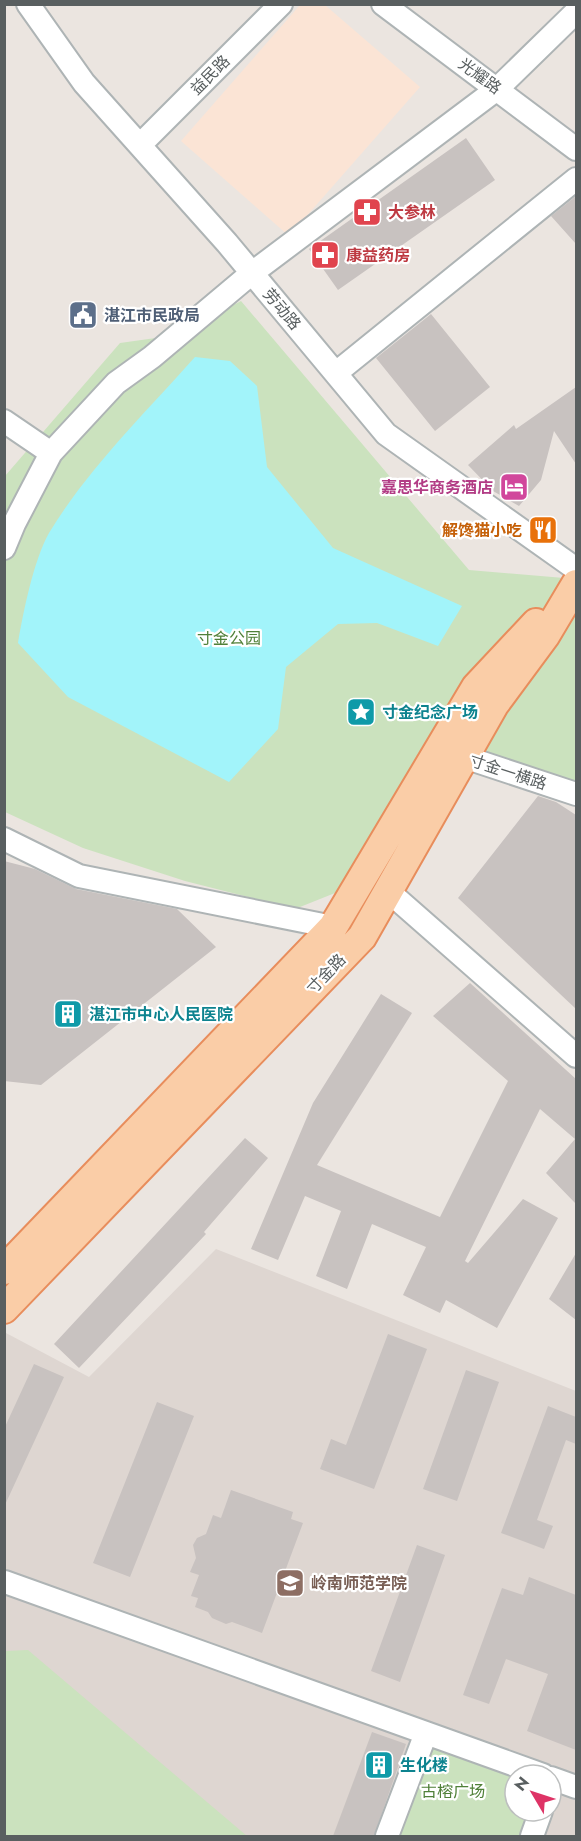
<svg xmlns="http://www.w3.org/2000/svg" width="581" height="1841" font-family="Jost,'Noto Sans SC',sans-serif">
	<rect width="100%" height="100%" fill="#ebe5e0"/>
	<path fill="#fbe4d5" d="M300,5H325L420,87L289,236L181,141Z"/>
	<path fill="#ded6d1" fill-rule="evenodd" d="M216,1249L576,1391V1836H5L4,1335L6,1333L89,1377ZM515,1775H551V1811H515Z"/>
	<path fill="#cbe2be" d="M241,301L469,570L576,579V790L423,751L345,889L295,909L185,881L83,848L5,812V476L120,343L177,335Z
		M28,1650L247,1836H5V1651Z
		M426,1733L515,1775V1811H541L532,1836H387Z"/>
	<path fill="#a2f4fa" d="M195,357L230,361L257,386L267,467L333,548L462,606L438,646L377,623L338,624L286,667L278,729L229,782L68,697L18,643C23,613 34,559 49,533C87,470 146,412 195,357Z"/>
	<path fill="#c8c2c0" d="M466,138L495,180L338,290L309,249Z
		M576,196V244L551,216Z
		M431,314L490,387L435,431L376,358Z
		M576,387V464L554,431L541,480L519,506L493,491L468,465L514,425L516,429Z
		M538,796L556,802L576,815V1009L458,898Z
		M4,861L35,869L76,889L177,909L216,947L41,1085L4,1081Z
		M470,983L576,1079V1204L546,1173L575,1139L540,1109L465,1261L468,1263L523,1199L558,1218L497,1328L446,1300L440,1313L403,1295L426,1247L372,1224L347,1289L316,1276L341,1211L305,1196L278,1260L251,1249L313,1103L381,994L412,1013L317,1165L440,1217L508,1081L433,1016Z
		M245,1138L268,1158L204,1232L206,1234L79,1368L54,1344Z
		M576,1253V1320L549,1299Z
		M388,1334L427,1349L374,1489L320,1469L331,1439L346,1445Z
		M34,1364L64,1377L4,1507V1429Z
		M466,1370L499,1382L457,1501L423,1489Z
		M157,1402L194,1416L130,1577L93,1563Z
		M548,1406L576,1417V1444L566,1440L537,1520L553,1526L544,1549L501,1533Z
		M231,1490L293,1512L291,1519L303,1523L262,1633L232,1622L226,1624L212,1618L208,1612L195,1607L198,1598L191,1596L199,1575L190,1572L196,1558L193,1545L197,1538L206,1534L213,1515L221,1518Z
		M417,1545L445,1555L400,1682L371,1671Z
		M529,1577L576,1595V1750L527,1731L548,1674L506,1659L489,1704L463,1695L502,1588L523,1595Z
		M372,1732L406,1744L374,1836H333Z"/>
	<g fill="none" stroke-linecap="round" stroke-linejoin="round">
		<g stroke="#aeb4b5" stroke-width="26">
			<path id="minor" d="M28,4L84,83L227,243L386,434L576,569
				M383,4L576,149
				M140,145L281,4
				M336,373L576,179
				M4,421L51,453
				M4,548L14,524L51,453L116,383L152,357L252,273L497,89L576,12
				M449,752L576,794
				M4,839L79,876L333,927
				M388,891L576,1056
				M5,1582L543,1775
				M551,1778L576,1787
				M387,1836L426,1733
				M532,1836L541,1811"/>
		</g>
		<g stroke="#e88d5c" stroke-width="32">
			<path id="major" d="M4,1270L333,927L476,687L536,623
				M4,1309L362,937L494,705L545,636L576,584"/>
		</g>
		<use href="#minor" stroke="#fff" stroke-width="22"/>
		<use href="#major" stroke="#facda7" stroke-width="28"/>
	</g>
	<defs>
		<g id="pharmacy-square" transform="scale(1.5)"><rect x="-9" y="-9" width="18" height="18" rx="4" fill="#e0444e" stroke="#fff"/><path d="M-2-6h4v4h4v4h-4v4h-4v-4h-4v-4h4Z" fill="#fff"/></g>
		<g id="civic-square" transform="scale(1.5)"><rect x="-9" y="-9" width="18" height="18" rx="4" fill="#5c6f8a" stroke="#fff"/><path d="M-.6-6.5H3V-4.5H.6V-3L4-1V1h2V6H-6V1h2V-1L-.6-3ZM-1.2 2.5V6h2.4V2.5Z" fill="#fff"/></g>
		<g id="hotel-square" transform="scale(1.5)"><rect x="-9" y="-9" width="18" height="18" rx="4" fill="#d1479c" stroke="#fff"/><path d="M-6-4.5h1.5V1H6V5H4.5V3h-9V5H-6ZM-4 0a1.8 1.8 0 1 1 3.6 0ZM.5 0V-2.5h3Q6-2.5 6 0Z" fill="#fff"/></g>
		<g id="restaurant-square" transform="scale(1.5)"><rect x="-9" y="-9" width="18" height="18" rx="4" fill="#e8710a" stroke="#fff"/><path d="M-5-6h1v4h1v-4h1v4h1v-4h1v5L-1.5 .5V6h-2V.5L-5-1ZM5-6V6H3V1.5H1.5Q1.5-4 5-6Z" fill="#fff"/></g>
		<g id="sight-square" transform="scale(1.5)"><rect x="-9" y="-9" width="18" height="18" rx="4" fill="#0f9aa8" stroke="#fff"/><path d="M0-6L1.8-2.2L6-1.7L2.9 1.2L3.7 5.4L0 3.3L-3.7 5.4L-2.9 1.2L-6-1.7L-1.8-2.2Z" fill="#fff"/></g>
		<g id="building-square" transform="scale(1.5)"><rect x="-9" y="-9" width="18" height="18" rx="4" fill="#0f9aa8" stroke="#fff"/><path d="M-4-6H4V6H1V3H-1V6H-4ZM-2.5-4.3h1.7v1.8h-1.7ZM.8-4.3h1.7v1.8H.8ZM-2.5-1h1.7V.8h-1.7ZM.8-1h1.7V.8H.8Z" fill="#fff"/></g>
		<g id="university-square" transform="scale(1.5)"><rect x="-9" y="-9" width="18" height="18" rx="4" fill="#8d6e63" stroke="#fff"/><path d="M0-5L7-2L0 1L-7-2ZM-4 1L0 2.5L4 1V4Q0 6-4 4Z" fill="#fff"/></g>
	</defs>
	<g fill-rule="evenodd">
		<use href="#pharmacy-square" x="367" y="212"/>
		<use href="#pharmacy-square" x="325" y="255"/>
		<use href="#civic-square" x="83" y="315"/>
		<use href="#hotel-square" x="514" y="487"/>
		<use href="#restaurant-square" x="543" y="530"/>
		<use href="#sight-square" x="361" y="712"/>
		<use href="#building-square" x="68" y="1014"/>
		<use href="#university-square" x="290" y="1583"/>
		<use href="#building-square" x="379" y="1765"/>
	</g>
	<g text-anchor="middle" dominant-baseline="central" stroke-width="4.5" stroke-linejoin="round" paint-order="stroke">
		<g font-size="16" fill="#595f60" stroke="#fff">
			<text transform="translate(210 75) rotate(-45)">益民路</text>
			<text transform="translate(480 76) rotate(36)">光耀路</text>
			<text transform="translate(282 309) rotate(50)">劳动路</text>
			<text transform="translate(508 772) rotate(18)">寸金一横路</text>
			<text transform="translate(326 974) rotate(-46)">寸金路</text>
		</g>
		<g font-size="16" font-weight="bold" fill="#be3a42" stroke="#fff" text-anchor="start">
			<text x="388" y="212">大参林</text>
			<text x="346" y="255">康益药房</text>
		</g>
		<g font-size="16" font-weight="bold" fill="#4e5e75" stroke="#fff" text-anchor="start">
			<text x="104" y="315">湛江市民政局</text>
		</g>
		<g font-size="16" font-weight="bold" fill="#b23c85" stroke="#fff" text-anchor="end">
			<text x="493" y="487">嘉思华商务酒店</text>
		</g>
		<g font-size="16" font-weight="bold" fill="#c56008" stroke="#fff" text-anchor="end">
			<text x="522" y="530">解馋猫小吃</text>
		</g>
		<g font-size="16" fill="#508039" stroke="#fff">
			<text x="229" y="638">寸金公园</text>
			<text x="453" y="1791">古榕广场</text>
		</g>
		<g font-size="16" font-weight="bold" fill="#0d838f" stroke="#fff" text-anchor="start">
			<text x="382" y="712">寸金纪念广场</text>
			<text x="89" y="1014">湛江市中心人民医院</text>
			<text x="400" y="1765">生化楼</text>
		</g>
		<g font-size="16" font-weight="bold" fill="#785e54" stroke="#fff" text-anchor="start">
			<text x="311" y="1583">岭南师范学院</text>
		</g>
	</g>
	<rect width="581" height="1841" fill="none" stroke="#595f60" stroke-width="12"/>
	<g transform="translate(533 1793) rotate(309)"><circle r="28" fill="#ffffff" stroke="#bdbfbf" stroke-width="1.5"/>
	<path d="M0-4.5L10 22L0 15L-10 22Z" fill="#de3366"/>
	<text y="-9" font-size="16" font-weight="bold" text-anchor="middle" fill="#595f60">N</text>
	</g>
</svg>
